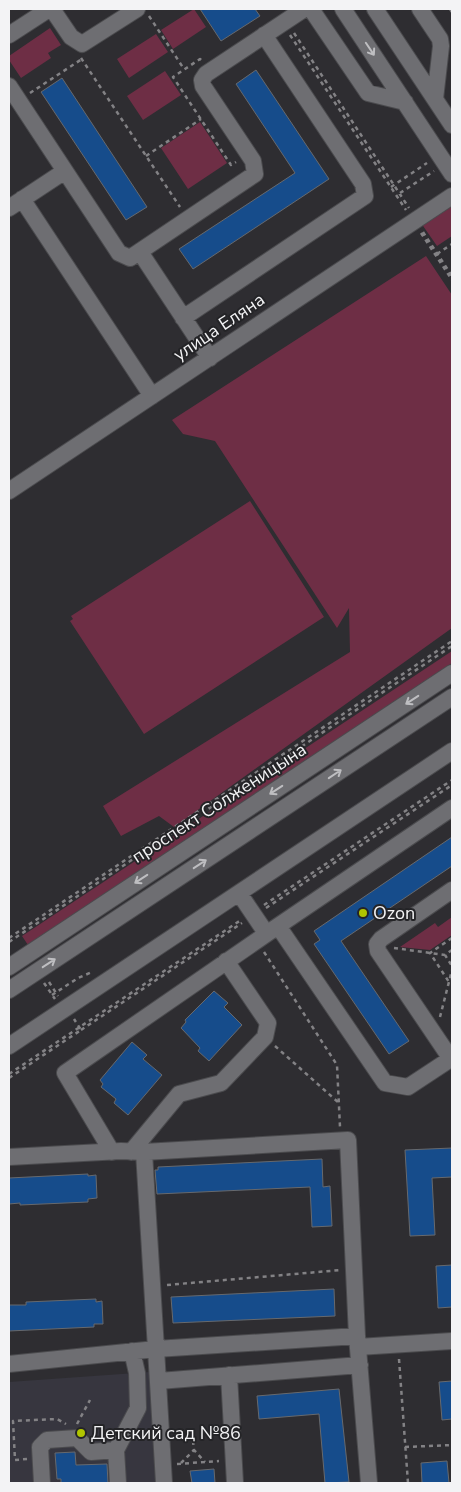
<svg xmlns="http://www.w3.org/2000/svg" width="461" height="1492" font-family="'Nunito Sans',sans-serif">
	<rect width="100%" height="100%" fill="#2e2d31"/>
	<path fill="#37363f" d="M150,1372L156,1483H9V1382Z"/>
	<path fill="#6e2e45" d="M194,9L206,27L173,49L161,30Z
		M50,28L61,45L48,53L51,58L21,78L9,60V56Z
		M156,34L168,52L129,78L117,59Z
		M165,71L181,95L143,120L127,96Z
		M200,122L227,163L188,189L161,148Z
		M452,203V236L437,246L421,223Z
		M426,256L452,295V628L174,827L159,816L121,836L103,806L350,652L349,608L337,628L215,441L183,434L172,420Z
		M250,501L324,617L144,734L70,621L73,619L71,616Z
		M452,651V663L28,945L22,936Z
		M452,917V935L430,950L400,947L435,923L438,927Z"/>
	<path fill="#164c8b" stroke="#67696d" d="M200,9H255L260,16L221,41Z
		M256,70L329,179L193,269L179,249L295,173L236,84Z
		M62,78L147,207L126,220L41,92Z
		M452,837V866L341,941L409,1041L389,1054L314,944L320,940L314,931Z
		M214,991L228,1003L224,1007L242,1025L209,1061L198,1051L200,1048L181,1028L186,1022L185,1020Z
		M132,1042L147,1055L143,1059L162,1075L128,1115L114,1103L116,1099L101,1087L103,1084L100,1080Z
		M452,1148V1177L432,1178L435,1235L410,1236L405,1150Z
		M322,1159L323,1187L330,1186L332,1226L312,1227L310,1187L157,1194L155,1170H158V1167Z
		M88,1174V1176L96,1175L97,1198L88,1199V1202L20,1205V1203L9,1204V1178Z
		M452,1265V1307L438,1308L436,1266Z
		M334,1289L335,1316L173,1323L171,1297Z
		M96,1299V1302L102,1301L103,1324H94V1327L9,1331V1305H26V1302Z
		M452,1381V1419L442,1420L439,1382Z
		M339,1389L349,1482L325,1483L319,1414L259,1419L257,1396Z
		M75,1452L76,1465L107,1464L108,1483H61V1479H57L55,1453Z
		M447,1461L449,1483H422L421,1463Z
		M214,1469L215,1483H192L190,1471Z"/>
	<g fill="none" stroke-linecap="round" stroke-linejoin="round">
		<g stroke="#4b4b4e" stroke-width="18">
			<path id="minor" d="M52,9L71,37L82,44L137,9
				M311,9L368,93L405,102
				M343,9L452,174
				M375,9L452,125
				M420,9L440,39L441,46L435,99
				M9,35L49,9
				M9,86L119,253L130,258L255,174L253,161L203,86L202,80L206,74L304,9
				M22,199L152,396
				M9,208L65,171
				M140,252L210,358
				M183,318L365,196L363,184L264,35
				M9,491L452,196
				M239,893L266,933
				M278,926L452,808
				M9,967L452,673
				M9,990L452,697
				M9,1046L452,751
				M451,1059L378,951L377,944L381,939L452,890
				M112,1152L65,1073L278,926L385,1083L408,1087L452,1058
				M131,1152L179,1094L221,1083L265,1037L268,1023L226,961
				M144,1152L156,1349L357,1336
				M9,1157L121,1151L144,1152L348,1140L357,1336L369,1483
				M358,1347L452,1341
				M9,1364L156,1349L164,1483
				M229,1375L235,1483
				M159,1381L360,1365
				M42,1483L40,1447L47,1440L77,1438L91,1452L116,1450
				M118,1483L116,1450L138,1408L137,1373L132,1351"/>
		</g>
		<path stroke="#838285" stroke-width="2.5" stroke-dasharray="4 4" stroke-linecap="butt" d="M450,9L452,12
			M149,16L184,69
			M294,33L409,208
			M290,35L406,210
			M81,58L180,207
			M201,60L200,59L173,77L231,165L236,162
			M30,93L82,59
			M146,156L201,119
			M391,187L427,163
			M400,193L434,171
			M423,232L452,276
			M421,233L452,280
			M437,254L452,244
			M264,905L452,780
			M266,908L452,785
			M9,938L452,641
			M452,938L430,953L449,982L452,980
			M9,942L452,646
			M394,948L445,955
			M452,950L445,955L452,966
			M264,952L337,1065L340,1127
			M49,982L58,996
			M44,983L55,999
			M52,995L78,978L92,972
			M440,1017L452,970
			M81,1030L242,923
			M275,1046L339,1103
			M9,1074L241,920
			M9,1078L81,1030L74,1019
			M167,1285L341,1270
			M399,1359L408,1483
			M77,1424L90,1400
			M193,1441L194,1450L205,1462
			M405,1447L452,1445
			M27,1459L15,1460L13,1421L57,1419L66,1424
			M181,1463L194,1450
			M177,1464L219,1461"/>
		<use href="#minor" stroke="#6e6e72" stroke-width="16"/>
	</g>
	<defs><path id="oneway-shaft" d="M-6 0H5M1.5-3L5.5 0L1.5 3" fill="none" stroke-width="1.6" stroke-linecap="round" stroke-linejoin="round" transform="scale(1.25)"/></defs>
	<g stroke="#bebec1">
		<use href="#oneway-shaft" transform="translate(370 49) rotate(56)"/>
		<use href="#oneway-shaft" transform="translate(412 700) rotate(147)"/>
		<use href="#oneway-shaft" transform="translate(335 774) rotate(-34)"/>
		<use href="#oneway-shaft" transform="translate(276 790) rotate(147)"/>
		<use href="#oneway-shaft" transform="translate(200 864) rotate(-33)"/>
		<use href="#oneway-shaft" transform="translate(141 879) rotate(147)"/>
		<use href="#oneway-shaft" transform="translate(49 963) rotate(-33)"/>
	</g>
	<g fill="#b1c500" stroke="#242427" stroke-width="2">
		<circle cx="363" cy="913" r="5"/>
		<circle cx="81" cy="1433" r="5"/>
	</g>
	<g text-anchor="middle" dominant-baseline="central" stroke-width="4" stroke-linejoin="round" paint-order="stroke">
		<g font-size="18" fill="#f3f3f5" stroke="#242427">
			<text transform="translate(219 327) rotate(-34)">улица Еляна</text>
			<text transform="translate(219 803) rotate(-33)">проспект Солженицына</text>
		</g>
		<g font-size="18" fill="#f3f3f5" stroke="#242427" text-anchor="start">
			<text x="373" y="913">Ozon</text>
			<text x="91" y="1433">Детский сад №86</text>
		</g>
	</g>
	<rect width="461" height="1492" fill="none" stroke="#f3f3f5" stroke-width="20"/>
</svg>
